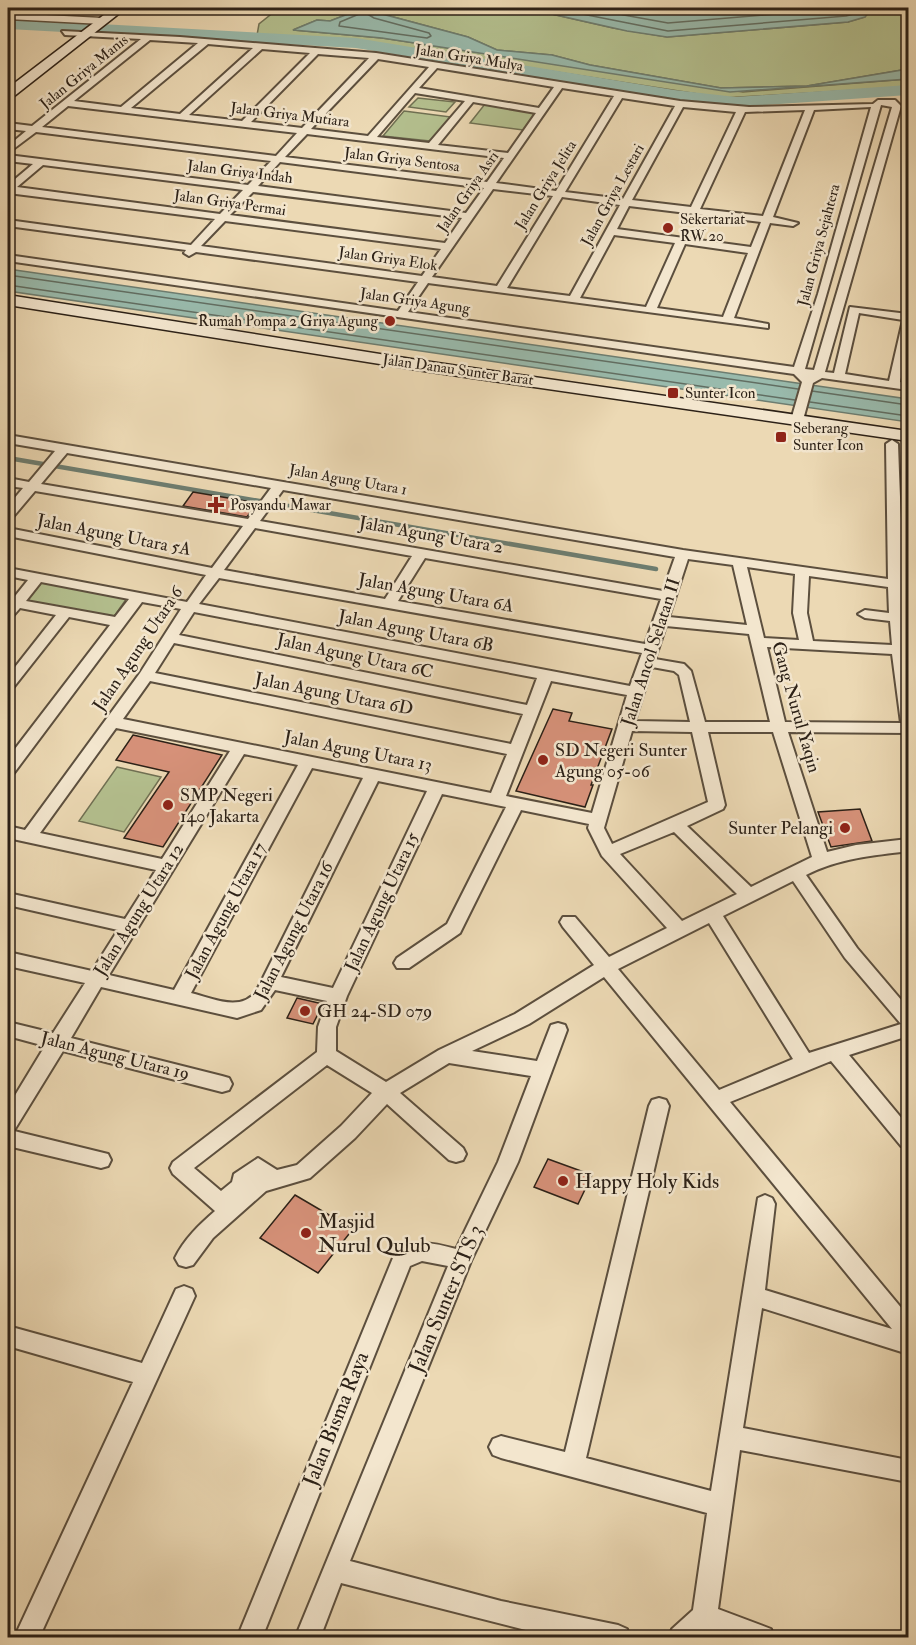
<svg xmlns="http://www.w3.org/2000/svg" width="916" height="1645" font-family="'IM FELL Double Pica',serif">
	<rect width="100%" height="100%" fill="#ecd9b4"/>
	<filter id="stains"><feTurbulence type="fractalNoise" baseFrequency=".00333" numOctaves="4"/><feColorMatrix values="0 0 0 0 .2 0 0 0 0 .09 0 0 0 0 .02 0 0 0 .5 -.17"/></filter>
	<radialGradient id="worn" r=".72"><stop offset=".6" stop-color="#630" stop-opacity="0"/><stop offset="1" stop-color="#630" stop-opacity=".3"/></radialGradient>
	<path fill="#b4c08f" stroke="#707053" stroke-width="1.5" d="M279,8H355L356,11L330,21L317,20L293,30L382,38L743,92L908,79V87L724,98L363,42L257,35L259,24Z
		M369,8H525L613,28L667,37L848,22L865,17L869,8H908V69L807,86L721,88L590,65L552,55L497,50L468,37L371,11Z
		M418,98L455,102L446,112L409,107Z
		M485,104L537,113L523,130L470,123Z
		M404,111L451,117L430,141L383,136Z
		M40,582L127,598L113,618L24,601Z
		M117,767L161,777L124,832L79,821Z"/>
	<path fill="#99baac" stroke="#6d7d70" stroke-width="1.5" d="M355,8H369L371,11L468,37L497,50L552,55L590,65L721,88L807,86L908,69V79L730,92L382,38L293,30L317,20L330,21L356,11Z
		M525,8H869L870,11L865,17L848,22L667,37L627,31Z
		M8,269L908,399V422L8,291Z"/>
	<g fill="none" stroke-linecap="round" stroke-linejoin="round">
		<path stroke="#626e62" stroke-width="1.5" d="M552,8L668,31L846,16L861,12L864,8
			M585,8L668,23L849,8
			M624,8L668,14L727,8
			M364,12L374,18L429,33L431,36L427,38L339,26L340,22Z
			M8,275L798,389
			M8,285L795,400
			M812,391L908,405
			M810,402L908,416"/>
		<path stroke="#6d7d70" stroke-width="4.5" d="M8,458L656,569"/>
		<path fill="#99baac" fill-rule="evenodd" d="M8,19L356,38L674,90L736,97L908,85V95L736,107L674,100L356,48L8,29Z"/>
	</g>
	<path fill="#d69179" stroke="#2c2117" stroke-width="1.5" d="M193,492L257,503L247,517L183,506Z
		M553,709L572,713L569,721L612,729L591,785H593L585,807L516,791Z
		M133,735L222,755L163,847L124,838L169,772L116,760Z
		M860,809L872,841L831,847L818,812Z
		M297,998L323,1004L313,1024L287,1018Z
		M548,1159L592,1175L578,1204L534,1187Z
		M295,1195L353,1229L318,1273L260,1238Z"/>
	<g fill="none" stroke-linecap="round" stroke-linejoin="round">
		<g stroke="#5c4f3e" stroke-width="4">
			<path id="minor" d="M62,31L180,37L376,53L680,101L749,107L873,104L878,100H895L901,106L825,372L834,373L850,307L908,314V344L900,382L908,384V390L822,378L813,383L803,420L797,424L791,420L802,382L794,374L8,261V255L398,311L418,282L196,252L189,256L184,253L186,250L8,226V220L191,245L215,219L8,193V185L33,164L8,161V155L248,185L271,161L36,132L8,153V146L26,131L8,129V123L32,126L141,39L65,35ZM150,40L198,43L121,107L74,101ZM208,44L253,48L180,114L131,108ZM262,49L310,53L242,121L189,115ZM318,54L369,58L302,128L251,122ZM378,59L429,67L368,136L311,129ZM437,68L554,87L539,108L419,88ZM562,88L614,96L556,191L496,183ZM415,93L465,101L429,143L377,137ZM622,98L675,106L623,199L565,192ZM473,102L536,113L508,153L438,145ZM881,105L892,107L814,370L805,369ZM68,106L297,133L276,156L42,127ZM683,107L736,112L691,207L632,200ZM871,107L818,294L794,367L408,312L428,283L768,328V324L734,318L770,223L793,226L798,223L773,217L814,110ZM805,110L763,216L700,209L745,112ZM307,134L504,158L487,182L285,157ZM280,162L484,188L466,213L258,186ZM43,165L243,190L220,214L17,187ZM493,189L553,196L497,286L432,277ZM253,192L462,218L445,243L230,215ZM562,197L620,205L570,296L507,288ZM629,206L761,222L751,247L617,229ZM225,221L441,249L422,276L201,246ZM614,235L675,243L646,307L580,298ZM685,244L748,253L723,317L657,308ZM859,313L903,320L889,381L845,374Z
				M8,435L683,550L888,579L886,444L892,440L898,444C901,540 908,637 908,733L788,732L827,852L856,845L908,839V851C872,856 839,858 806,875L857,948L908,1008V1036L849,1055L908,1126V1148L901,1146L831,1061L730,1102L908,1316V1352L905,1353L762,1308L743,1428L908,1460V1482L740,1450L718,1609L771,1629L774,1638H728L709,1630L702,1638H669L672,1629L693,1610L707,1513L501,1458L493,1455L489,1447L493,1439L501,1436L565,1452L649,1106L652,1100L659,1098L666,1100L669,1106L586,1458L711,1491L758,1198L765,1195L772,1198L775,1204L765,1290L892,1329L604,977L529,1024L472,1051L537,1061L551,1025L558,1023L565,1025L567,1030L518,1162L471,1261L350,1561L501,1601L618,1625L627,1629L630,1638H557L341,1583L320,1638H295L448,1266L422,1261L410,1266L262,1638H237L395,1253C413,1238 434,1243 456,1249L498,1162L531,1076L449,1063L400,1093L463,1148L466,1154L463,1160L456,1162L449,1160L387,1104L355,1138L310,1178L266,1191L213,1238L193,1265L186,1267L179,1265L175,1258C184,1239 200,1224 215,1211L173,1174L170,1168L173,1162L317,1052L318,1027L327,1001L275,990L261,1010L237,1018L101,987L71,1038L222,1076L229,1078L232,1084L229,1090L222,1092L63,1051L15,1129L10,1130L108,1154L111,1160L108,1166L101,1168L8,1146V1107L45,1046L8,1036V1022L53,1033L85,983L8,966V952L92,971L118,930L8,905V893L125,919L156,870L8,838V826L25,830L140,673L181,609L142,602L14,773L8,774V758L110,625L69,617L13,688L8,690V676L56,615L20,608L13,616L8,617V605L28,580L8,576V568L187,602L206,575L8,536V528L212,568L243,526L35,491L13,517L8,518V506L23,488L8,486V478L29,482L55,451L8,443ZM67,453L271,488L248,519L41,484ZM283,490L675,557L663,591L260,521ZM255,528L412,556L385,599L224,570ZM425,558L661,599L645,644L398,601ZM688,559L733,565L747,625L669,617ZM747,567L795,574L793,613L799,640L764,638ZM809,576L888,587L889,613L865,610L858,614L865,618L890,621L892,645L813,641L807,613ZM219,578L642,653L630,686L199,604ZM41,582L129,599L115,617L26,601ZM194,612L537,678L527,705L179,635ZM666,626L749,634L770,722H705L691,671L684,664L655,659ZM174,643L523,714L511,744L155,673ZM767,647L892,654L901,723L785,722ZM652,667L674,671L679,675L690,722L635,721ZM150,681L507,754L491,793L123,719ZM551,681L627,695L592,813L506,796ZM116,728L230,751L162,859L40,833ZM632,731L692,732L708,802L612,844L604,828ZM708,732H773L812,857L751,887L687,826L723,809L725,805ZM244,754L298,765L174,990L109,975ZM312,768L363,778L257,990C242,1013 212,998 191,993ZM378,781L427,791L333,988L281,977ZM442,794L506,807L447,924L397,958L394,963L397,968H409L460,933L521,810L589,824L588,828L602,856L667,928L609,957L575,917H563L560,922L563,927L594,965L515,1014L439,1050L386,1082L336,1051V1027L347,996ZM674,832L737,894L682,921L620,854ZM793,881L845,958L901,1024L809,1053L723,916ZM709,923L793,1059L719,1090L618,969ZM327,1065L372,1093L341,1126L297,1165L277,1170L258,1158L234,1174L232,1182L221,1191L194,1168Z
				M184,1286L192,1289L195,1296L39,1638H14L133,1382L8,1346V1326L142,1363L176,1289Z"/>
		</g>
		<g stroke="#5c4f3e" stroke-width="3">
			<path id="tertiary" d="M8,13L102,18L107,21L102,24L8,19Z"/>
		</g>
		<g stroke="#2c2117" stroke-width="3">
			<path id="secondary" d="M113,8H126L13,97L8,98V88Z
				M8,295L424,361L908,431V441L424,371L8,305Z"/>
		</g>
		<use href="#minor" fill="#f3e6ce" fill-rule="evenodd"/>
		<use href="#tertiary" fill="#f3e6ce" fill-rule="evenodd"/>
		<use href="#secondary" fill="#f3e6ce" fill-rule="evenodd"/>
	</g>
	<g fill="#8f2418" stroke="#f3e6ce" stroke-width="2">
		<circle cx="668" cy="228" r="6"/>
		<circle cx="390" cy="321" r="6"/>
		<rect x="667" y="387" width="12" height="12" rx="3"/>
		<rect x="775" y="431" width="12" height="12" rx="3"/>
		<path d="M213 496h6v6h6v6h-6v6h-6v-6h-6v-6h6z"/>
		<circle cx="543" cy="760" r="6"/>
		<circle cx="168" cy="805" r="6"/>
		<circle cx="845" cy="828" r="6"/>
		<circle cx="305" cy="1011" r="6"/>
		<circle cx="563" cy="1181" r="6"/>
		<circle cx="306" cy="1233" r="6"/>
	</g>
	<g text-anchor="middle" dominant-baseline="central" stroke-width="5" stroke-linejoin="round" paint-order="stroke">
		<g font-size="15" fill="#2c2117" stroke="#f3e6ce">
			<text transform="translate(469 58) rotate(9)">Jalan Griya Mulya</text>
			<text transform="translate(84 72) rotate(-39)">Jalan Griya Manis</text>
			<text transform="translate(290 115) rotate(7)">Jalan Griya Mutiara</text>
			<text transform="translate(402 160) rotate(7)">Jalan Griya Sentosa</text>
			<text transform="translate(240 172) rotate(7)">Jalan Griya Indah</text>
			<text transform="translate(546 185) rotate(-58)">Jalan Griya Jelita</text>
			<text transform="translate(468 192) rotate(-55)">Jalan Griya Asri</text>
			<text transform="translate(613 195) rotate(-61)">Jalan Griya Lestari</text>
			<text transform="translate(230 203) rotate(8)">Jalan Griya Permai</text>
			<text transform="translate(819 245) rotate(-75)">Jalan Griya Sejahtera</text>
			<text transform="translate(388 259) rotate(8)">Jalan Griya Elok</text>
			<text transform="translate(415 301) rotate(8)">Jalan Griya Agung</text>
			<text transform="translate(458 370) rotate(8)">Jalan Danau Sunter Barat</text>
			<text transform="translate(348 480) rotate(10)">Jalan Agung Utara 1</text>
		</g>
		<g font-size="15" fill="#2c2117" stroke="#f3e6ce" text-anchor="start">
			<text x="680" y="219">Sekertariat<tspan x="680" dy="17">RW 20</tspan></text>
			<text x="378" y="321" text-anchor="end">Rumah Pompa 2 Griya Agung</text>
			<text x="685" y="393">Sunter Icon</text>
			<text x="793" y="428">Seberang<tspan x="793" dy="17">Sunter Icon</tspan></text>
			<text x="230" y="505">Posyandu Mawar</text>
		</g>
		<g font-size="18" fill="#2c2117" stroke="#f3e6ce">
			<text transform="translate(114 535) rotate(11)">Jalan Agung Utara 5A</text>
			<text transform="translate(431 535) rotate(10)">Jalan Agung Utara 2</text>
			<text transform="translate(436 593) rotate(10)">Jalan Agung Utara 6A</text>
			<text transform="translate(416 631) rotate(11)">Jalan Agung Utara 6B</text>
			<text transform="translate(138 649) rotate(-56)">Jalan Agung Utara 6</text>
			<text transform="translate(651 652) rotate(-72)">Jalan Ancol Selatan II</text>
			<text transform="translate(355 656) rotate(12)">Jalan Agung Utara 6C</text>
			<text transform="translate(334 694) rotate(11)">Jalan Agung Utara 6D</text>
			<text transform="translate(796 707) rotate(74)">Gang Nurul Yaqin</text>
			<text transform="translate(358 751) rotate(11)">Jalan Agung Utara 13</text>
			<text transform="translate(382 902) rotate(-65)">Jalan Agung Utara 15</text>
			<text transform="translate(139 910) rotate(-58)">Jalan Agung Utara 12</text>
			<text transform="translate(226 911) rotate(-62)">Jalan Agung Utara 17</text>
			<text transform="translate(294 931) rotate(-63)">Jalan Agung Utara 16</text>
			<text transform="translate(115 1056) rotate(14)">Jalan Agung Utara 19</text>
		</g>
		<g font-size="18" fill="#2c2117" stroke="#f3e6ce" text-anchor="start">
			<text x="555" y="750">SD Negeri Sunter<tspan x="555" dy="21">Agung 05-06</tspan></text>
			<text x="180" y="795">SMP Negeri<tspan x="180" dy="21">140 Jakarta</tspan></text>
			<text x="833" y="828" text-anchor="end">Sunter Pelangi</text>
			<text x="317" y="1011">GH 24-SD 079</text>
		</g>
		<g font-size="21" fill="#2c2117" stroke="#f3e6ce" text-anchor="start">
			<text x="575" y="1181">Happy Holy Kids</text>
			<text x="318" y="1221">Masjid<tspan x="318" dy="24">Nurul Qulub</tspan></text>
		</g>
		<g font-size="21" fill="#2c2117" stroke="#f3e6ce">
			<text transform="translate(446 1299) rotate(-67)">Jalan Sunter STS 3</text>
			<text transform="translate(336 1419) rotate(-68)">Jalan Bisma Raya</text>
		</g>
	</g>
	<rect width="916" height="1645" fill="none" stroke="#ecd9b4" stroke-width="30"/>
	<rect x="9" y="9" width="898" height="1627" fill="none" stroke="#2c2117" stroke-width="3"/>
	<rect x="15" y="15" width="886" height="1615" fill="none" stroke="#2c2117" stroke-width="1.5"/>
	<rect width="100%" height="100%" filter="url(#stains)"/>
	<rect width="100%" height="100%" fill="url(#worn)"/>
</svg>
